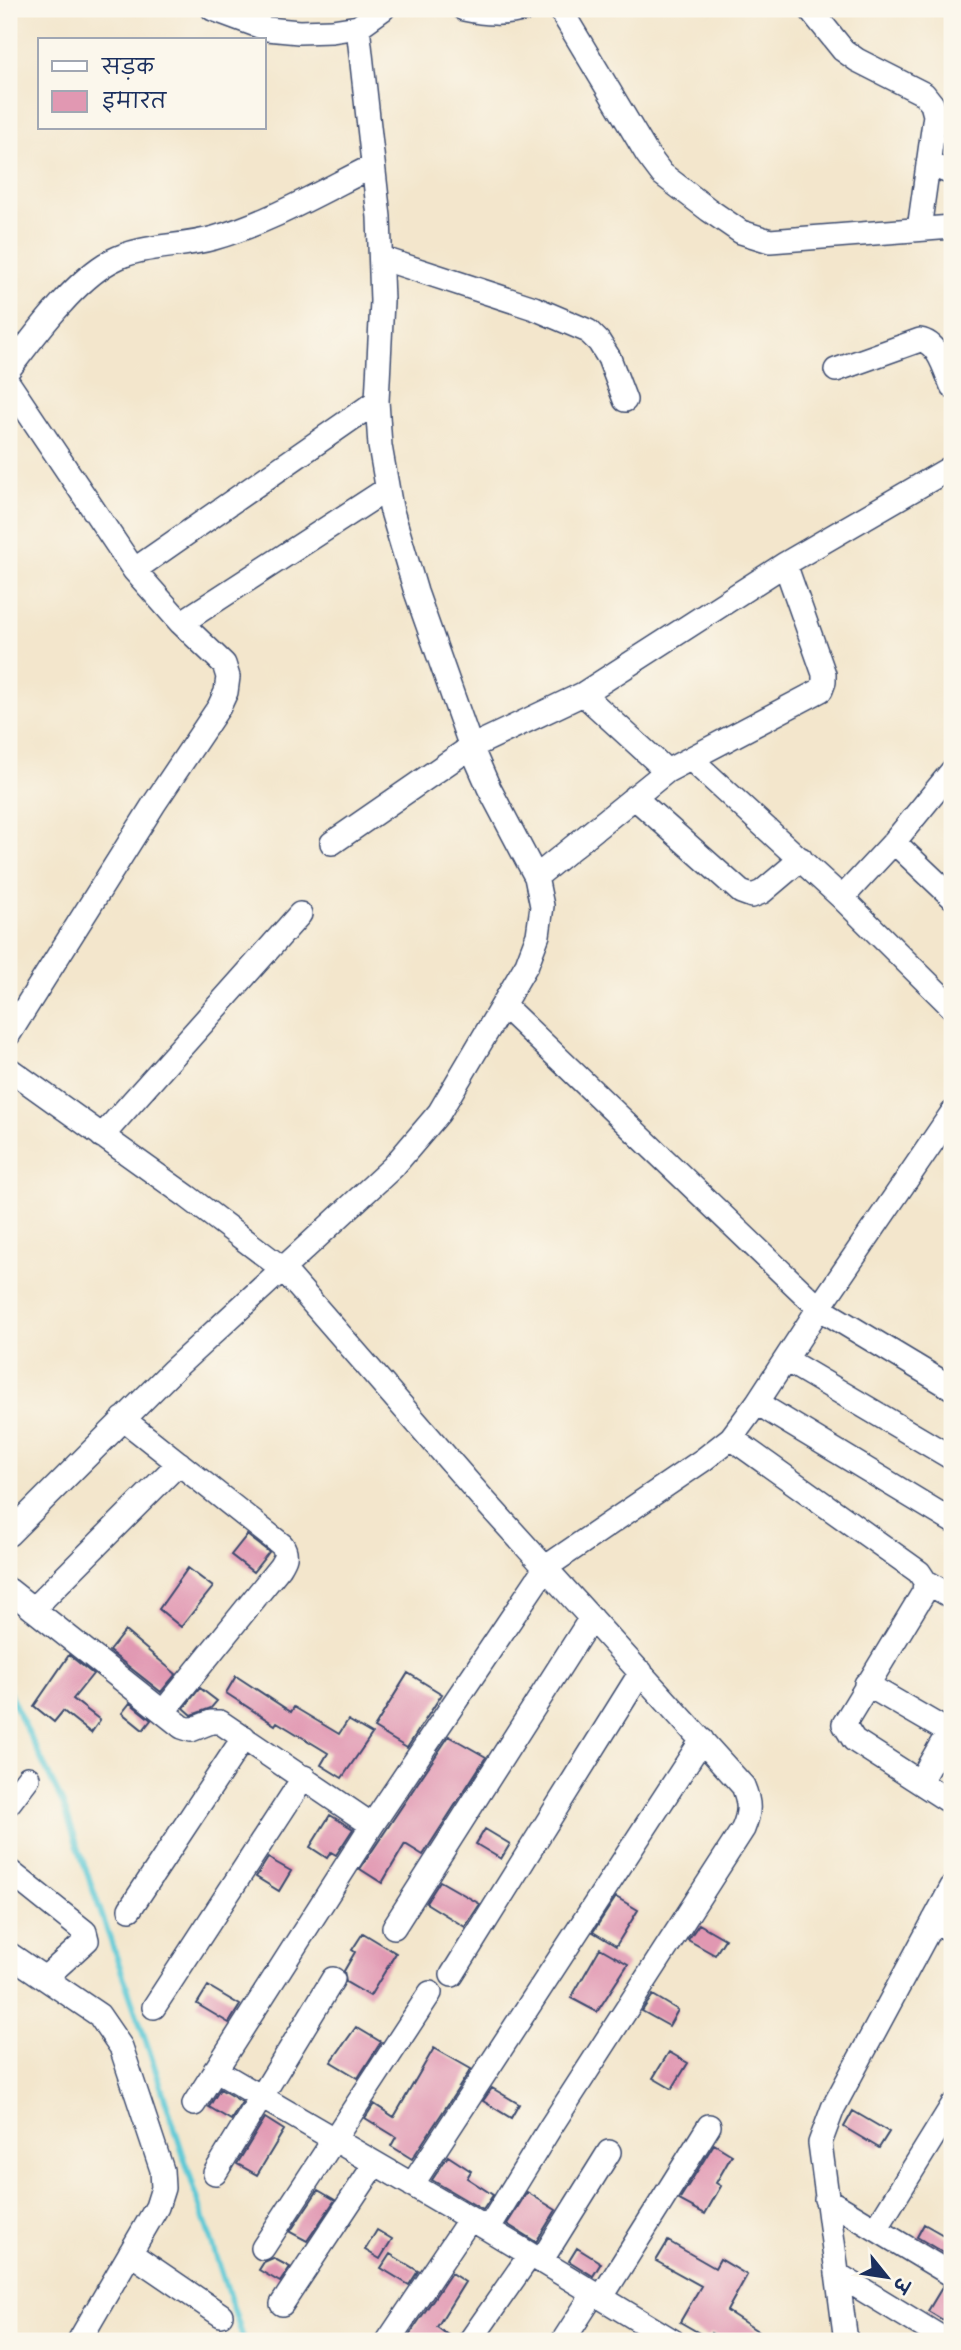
<svg xmlns="http://www.w3.org/2000/svg" width="961" height="2350" font-family="'Balsamiq Sans','Playpen Sans Deva',sans-serif">
	<rect width="100%" height="100%" fill="#fbf7ec"/>
	<filter id="ink" filterUnits="userSpaceOnUse"><feTurbulence type="fractalNoise" baseFrequency=".0143" numOctaves="2"/><feDisplacementMap in="SourceGraphic" scale="14" xChannelSelector="R" yChannelSelector="G"/><feConvolveMatrix kernelMatrix="1 2 1 2 8 2 1 2 1" color-interpolation-filters="sRGB"/></filter>
	<filter id="wash" filterUnits="userSpaceOnUse"><feTurbulence type="fractalNoise" baseFrequency=".00686" numOctaves="4" result="noise"/><feDisplacementMap in="SourceGraphic" scale="28" xChannelSelector="R" yChannelSelector="G"/><feGaussianBlur stdDeviation="1.57" result="paint"/><feColorMatrix in="noise" values="0 0 0 0 0 0 0 0 0 0 0 0 0 0 0 0 0 1.4 0 .05"/><feComposite in="paint" operator="in"/></filter>
	<g filter="url(#wash)">
		<rect width="100%" height="100%" fill="#f3e6cc"/>
		<g fill="none" stroke-linecap="round" stroke-linejoin="round">
			<path stroke="#5dc9d6" stroke-width="6" d="M9,1693L63,1804L149,2050L244,2341"/>
		</g>
		<g id="blocks">
			<path fill="#e198b2" d="M247,1535L269,1552L253,1572L231,1555Z
				M188,1568L213,1587L181,1627L159,1609Z
				M125,1631L176,1674L161,1692L109,1651Z
				M69,1655L93,1674L73,1699L100,1720L91,1733L63,1711L54,1722L34,1706Z
				M408,1673L442,1694L407,1748L374,1728Z
				M236,1676L291,1712L294,1707L339,1734L348,1720L372,1734L342,1778L321,1765L328,1753L277,1722L275,1725L226,1693Z
				M200,1688L217,1701L211,1708L192,1715L184,1708Z
				M130,1703L151,1720L143,1730L122,1713Z
				M449,1736L486,1757L423,1855L405,1844L382,1883L360,1869Z
				M330,1815L353,1829L336,1855L331,1852L327,1858L310,1847Z
				M485,1829L510,1844L501,1859L476,1844Z
				M268,1858L291,1871L279,1891L256,1877Z
				M440,1881L480,1904L465,1927L426,1903Z
				M616,1897L638,1910L616,1946L593,1932Z
				M699,1924L725,1939L715,1955L688,1940Z
				M363,1933L396,1953L370,1996L346,1982L344,1971L355,1952L352,1950Z
				M600,1948L628,1964L597,2012L571,1998Z
				M208,1986L240,2005L229,2023L197,2004Z
				M653,1995L678,2010L669,2026L642,2011Z
				M356,2027L381,2042L358,2078L331,2062Z
				M434,2048L471,2069L412,2159L391,2146L396,2137L365,2118L374,2104L394,2117Z
				M669,2052L688,2063L672,2089L653,2078Z
				M492,2088L519,2104L511,2118L483,2101Z
				M220,2089L242,2102L231,2120L209,2107Z
				M853,2111L889,2132L879,2148L844,2127Z
				M265,2118L284,2130L257,2175L237,2164Z
				M714,2144L732,2155L716,2183L721,2186L705,2214L679,2200Z
				M448,2156L471,2171L467,2178L493,2195L483,2210L432,2180Z
				M318,2190L335,2200L307,2241L290,2232Z
				M527,2192L556,2210L536,2242L507,2224Z
				M924,2224L952,2240V2246L947,2255L917,2237Z
				M377,2230L392,2239L380,2259L365,2250Z
				M668,2241L715,2268L720,2259L747,2275L727,2311L773,2341H725L711,2333L708,2338L680,2322L701,2286L656,2261Z
				M577,2248L601,2263L593,2276L569,2261Z
				M390,2254L418,2271L409,2285L381,2268Z
				M273,2258L290,2267L280,2282L259,2270L264,2262Z
				M451,2273L465,2282L437,2327L456,2341H405Z
				M943,2286L952,2289V2304L943,2320L928,2311Z"/>
		</g>
	</g>
	<g filter="url(#ink)">
		<use href="#blocks" fill-opacity="0" stroke="#3b4a6e" stroke-width="2"/>
		<g fill="none" stroke-linecap="round" stroke-linejoin="round">
			<g stroke="#3b4a6e" stroke-width="26">
				<path id="street" d="M213,9L267,29L299,32L332,31L358,27L383,9
					M464,9C486,14 504,15 526,9
					M560,9L647,154L662,174L709,210L741,232L770,241L952,227
					M810,9L843,50L857,60L924,94L932,104L935,115L919,229
					M928,164L952,173
					M381,258L534,308L588,331L599,342L609,358L625,400
					M9,369C35,335 73,282 111,261C143,244 179,248 214,238C270,222 321,192 373,166
					M836,370L920,340C939,343 945,370 952,386
					M9,384L134,570L181,623L224,664L228,677L226,692L219,707L154,804L9,1034
					M134,570L377,401
					M181,623L387,489
					M583,694L667,771
					M692,760L842,898
					M952,771L894,842L842,898L952,1007
					M634,797L741,892L752,896L762,892L801,859
					M894,842L952,897
					M332,843L471,747L583,694L785,564L952,467
					M536,877L667,771L821,690L824,682V674L785,564
					M503,1005L819,1308L952,1388
					M9,1069L188,1197L283,1269L483,1499L743,1786C750,1803 750,1812 743,1829L550,2128L488,2229
					M102,1136L300,914
					M786,1360L952,1458
					M757,1403L952,1521
					M123,1419L282,1545C288,1554 285,1559 280,1567L163,1712
					M731,1438L919,1572L925,1581L924,1592L844,1724L854,1740L952,1803
					M9,1534L173,1370L393,1167L439,1113L527,964L538,935L542,906L536,877L489,788L471,747L416,592L391,508L380,446L377,401L382,301L379,217L358,27
					M925,1581L952,1597
					M9,1590L182,1727L191,1730L211,1722H220L372,1825
					M33,1609L179,1463
					M866,1684L952,1734
					M920,1781L952,1726
					M9,1803L28,1778
					M9,1871L85,1932L87,1940L45,1978
					M130,1909L244,1737
					M934,1920L952,1931
					M394,1927L591,1618
					M9,1954L99,2015L121,2047L162,2170L163,2188L157,2207L79,2341
					M452,1975L641,1672
					M154,2007L304,1777
					M215,2070L488,2229L673,2341
					M194,2104L372,1825L546,1567L703,1460L731,1438L757,1403L819,1308L952,1113
					M215,2173L333,1979
					M412,2185L702,1740
					M826,2199L952,2275
					M876,2229L952,2106
					M263,2248L430,1993
					M130,2253L221,2315
					M541,2261L609,2152
					M837,2274L947,2341
					M601,2298L709,2126
					M282,2304L375,2164
					M388,2341L470,2219
					M470,2341L530,2255
					M563,2341L594,2293
					M846,2341L820,2143L833,2108L952,1887"/>
			</g>
			<use href="#street" stroke="#fff" stroke-width="23"/>
		</g>
	</g>
	<rect width="961" height="2350" fill="none" stroke="#fbf7ec" stroke-width="35"/>
	<rect x="38" y="38" width="228" height="91" fill="#fbf7ec" stroke="#a1a7b3" stroke-width="2"/>
	<rect x="52" y="61" width="35" height="10" fill="#ffffff" stroke="#a1a7b3" stroke-width="2"/>
	<text x="102" y="74" font-size="21" fill="#1b2f5e">सड़क</text>
	<rect x="52" y="91" width="35" height="21" fill="#e198b2" stroke="#a1a7b3" stroke-width="2"/>
	<text x="102" y="108" font-size="21" fill="#1b2f5e">इमारत</text>
	<g transform="translate(887 2277) rotate(120)" stroke="#fbf7ec" stroke-width="5" paint-order="stroke">
	<path d="M0-5L12 26L0 18L-12 26Z" fill="#1b2f5e"/>
	<text y="-10" font-size="19" font-weight="bold" text-anchor="middle" fill="#1b2f5e">उ</text>
	</g>
</svg>
